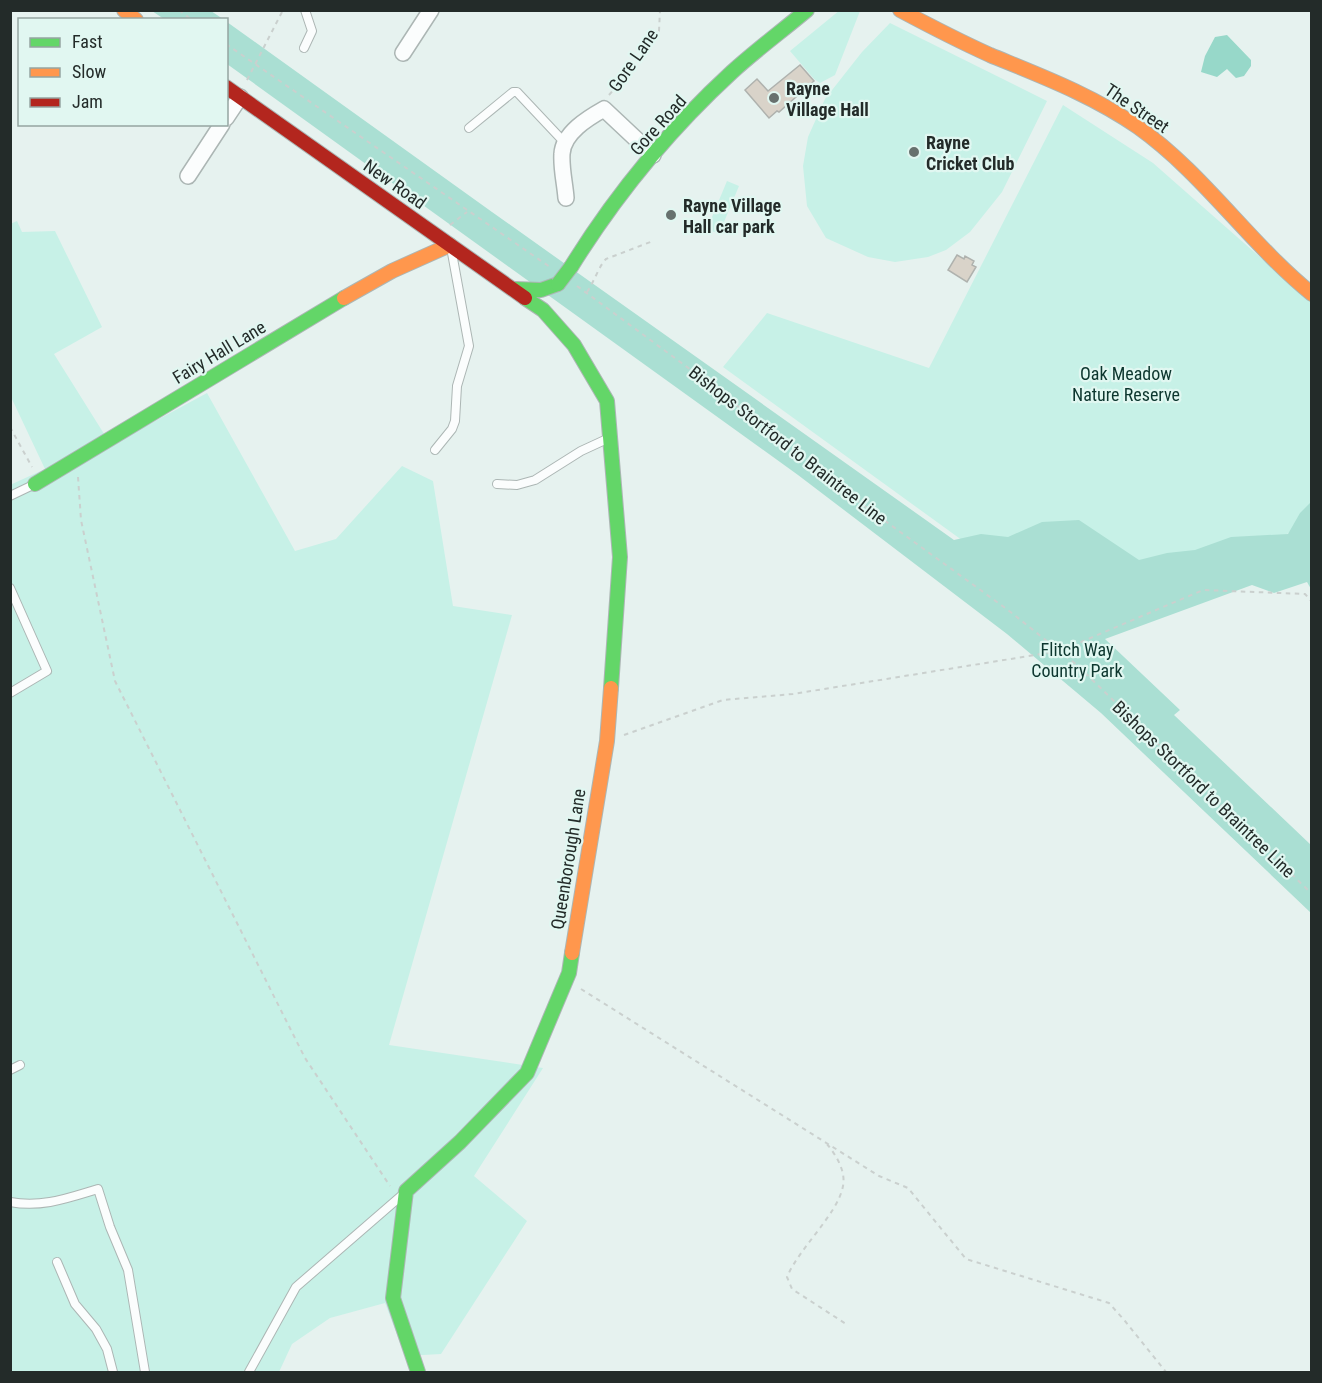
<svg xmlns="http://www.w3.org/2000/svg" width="1322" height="1383" font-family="'Roboto Condensed',sans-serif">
	<rect width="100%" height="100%" fill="#e6f2ef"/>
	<path fill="#c7f1e7" d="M840,10L860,11L835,75L820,83L814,79L790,51Z
		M890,23L1047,101L1002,192L970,232L946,250L928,257L895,262L868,257L826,238L807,206L803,166L808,137L825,99L862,52Z
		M1063,105L1153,163L1311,302V524L1075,622L723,367L767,313L929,368Z
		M727,181L739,186L719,234L707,229Z
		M17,221L22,232L55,231L102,327L54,354L111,445L207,393L295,551L336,539L402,466L433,481L453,606L512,615L389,1045L543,1068L474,1176L527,1221L441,1354L405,1356L385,1303L330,1318L292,1344L279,1372H11L10,485L45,469L11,397L10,224Z"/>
	<path fill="#aadfd3" d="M152,11H211L223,19H164Z
		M227,22L492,212L954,540L981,534L1008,537L1042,522L1079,520L1139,560L1167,553L1195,550L1231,537L1288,534L1300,513L1311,502V589L1307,582L1274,593L1252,585L1105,639L1180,710L1174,715L1311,845V913L1101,713L1007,634L798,475L227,64Z"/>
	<path fill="#97d8c9" d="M1227,35L1251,60V66L1244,76L1236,78L1227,69L1217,77L1201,72L1205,56L1215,37Z"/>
	<path fill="#d9d3c9" stroke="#afb2ae" stroke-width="1.5" d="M800,65L814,81L779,112L777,111L769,118L745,90L757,79L768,91Z
		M957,255L964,259L965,256L974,261L972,265L976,267L967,282L948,270Z"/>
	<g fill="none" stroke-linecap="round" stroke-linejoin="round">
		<g stroke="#acb6b4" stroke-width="10">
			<path id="lane" d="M304,48L312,31L305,10
				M469,128L513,92H517L565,143
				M435,450L452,429L455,421L457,386L469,346L452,253
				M497,484L517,485L535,480L581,451L607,439
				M10,496L33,485
				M10,588L47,671L10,693
				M10,1070L20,1065
				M10,1202C42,1208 68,1198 98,1189L110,1227L128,1270L145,1372
				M57,1262L75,1304L96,1329L107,1349L113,1372
				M249,1372L296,1287L401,1196"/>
		</g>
		<g stroke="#acb6b4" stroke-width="18">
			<path id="street" d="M403,53L431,10
				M226,118L240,97
				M188,176L222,124
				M566,198C565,184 561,168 562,154C563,133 588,118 604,109L653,155"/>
		</g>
		<g stroke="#acb6b4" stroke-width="16">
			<path id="fast" d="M571,267C615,196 671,128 732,72C756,50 782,31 807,10
				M515,289L541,290L558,284
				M525,298L543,310L574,345L607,401L620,557L611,688
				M35,484L344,298
				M418,1372L393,1298L406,1191L460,1142L527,1073L569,973L572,953"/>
		</g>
		<g stroke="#acb6b4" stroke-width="16">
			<path id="slow" d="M124,10L136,20
				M900,10C930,26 959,41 990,55C1041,76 1092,95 1138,127C1204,174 1249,243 1312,294
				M344,298L392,271L450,245
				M572,953L607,741L611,688"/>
		</g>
		<g stroke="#acb6b4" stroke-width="16">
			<path id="jam" d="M226,87L525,298"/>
		</g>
		<path stroke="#cad0ce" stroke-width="2" stroke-dasharray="4.5 4.5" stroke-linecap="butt" d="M179,10L192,20
			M226,44L550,267
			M247,80L283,10
			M609,95L633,67L659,31L660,10
			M450,225L467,212
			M577,286L702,378L852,497L1008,610L1077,665L1312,894
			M587,292C594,282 599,266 606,259L653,241
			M10,427L32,467
			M78,477L81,520L115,681L305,1058L390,1186
			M624,735L723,700L793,694L1060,651L1203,590L1305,594L1312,602
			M581,989L879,1176L908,1188L966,1259L1109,1303L1125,1321L1166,1372
			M827,1144C836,1155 846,1171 843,1186C838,1214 799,1248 787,1277L792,1289L846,1324"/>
		<use href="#lane" stroke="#fbfdfd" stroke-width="8"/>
		<use href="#street" stroke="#fbfdfd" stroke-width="15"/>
		<use href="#fast" stroke="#63d668" stroke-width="14"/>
		<use href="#slow" stroke="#ff974d" stroke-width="14"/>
		<use href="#jam" stroke="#b3261e" stroke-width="14"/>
		<g stroke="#acb6b4" stroke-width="16" stroke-linecap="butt">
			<path id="fast-bridge" d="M558,284L571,267"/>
		</g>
		<use href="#fast-bridge" stroke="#63d668" stroke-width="14"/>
	</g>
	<g fill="#67716e" stroke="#e1f7f1" stroke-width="2">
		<circle cx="774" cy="98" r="6"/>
		<circle cx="914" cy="152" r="6"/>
		<circle cx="671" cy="215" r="6"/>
	</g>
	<g text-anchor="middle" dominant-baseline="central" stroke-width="4.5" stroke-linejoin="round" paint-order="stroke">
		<g font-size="18" fill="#232b29" stroke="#e1f7f1">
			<text transform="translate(633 60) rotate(-55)">Gore Lane</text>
			<text transform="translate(1137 108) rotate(34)">The Street</text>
			<text transform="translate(658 125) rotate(-48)">Gore Road</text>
			<text transform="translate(395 184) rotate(35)">New Road</text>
			<text transform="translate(219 352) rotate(-31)">Fairy Hall Lane</text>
			<text transform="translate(788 445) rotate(38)">Bishops Stortford to Braintree Line</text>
			<text transform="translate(1204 789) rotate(44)">Bishops Stortford to Braintree Line</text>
			<text transform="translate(568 859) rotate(-81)">Queenborough Lane</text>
		</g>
		<g font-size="18" font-weight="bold" fill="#232b29" stroke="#e1f7f1" text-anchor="start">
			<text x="786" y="88">Rayne<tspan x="786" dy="21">Village Hall</tspan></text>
			<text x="926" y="142">Rayne<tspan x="926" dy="21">Cricket Club</tspan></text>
			<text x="683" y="205">Rayne Village<tspan x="683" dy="21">Hall car park</tspan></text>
		</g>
		<g font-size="18" fill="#0c362e" stroke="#e1f7f1">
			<text x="1126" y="373">Oak Meadow<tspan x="1126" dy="21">Nature Reserve</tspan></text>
			<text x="1077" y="649">Flitch Way<tspan x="1077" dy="21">Country Park</tspan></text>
		</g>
	</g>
	<rect width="1322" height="1383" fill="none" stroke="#232b29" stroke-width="24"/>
	<rect x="18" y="18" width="210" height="108" fill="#e1f7f1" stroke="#95a5a1" stroke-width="1.5"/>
	<rect x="30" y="38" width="30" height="9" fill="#63d668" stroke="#95a5a1" stroke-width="1.5"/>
	<text x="72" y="48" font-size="18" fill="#232b29">Fast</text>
	<rect x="30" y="68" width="30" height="9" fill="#ff974d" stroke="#95a5a1" stroke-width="1.5"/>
	<text x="72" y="78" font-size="18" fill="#232b29">Slow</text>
	<rect x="30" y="98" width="30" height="9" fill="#b3261e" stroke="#95a5a1" stroke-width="1.5"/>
	<text x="72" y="108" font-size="18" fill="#232b29">Jam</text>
</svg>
